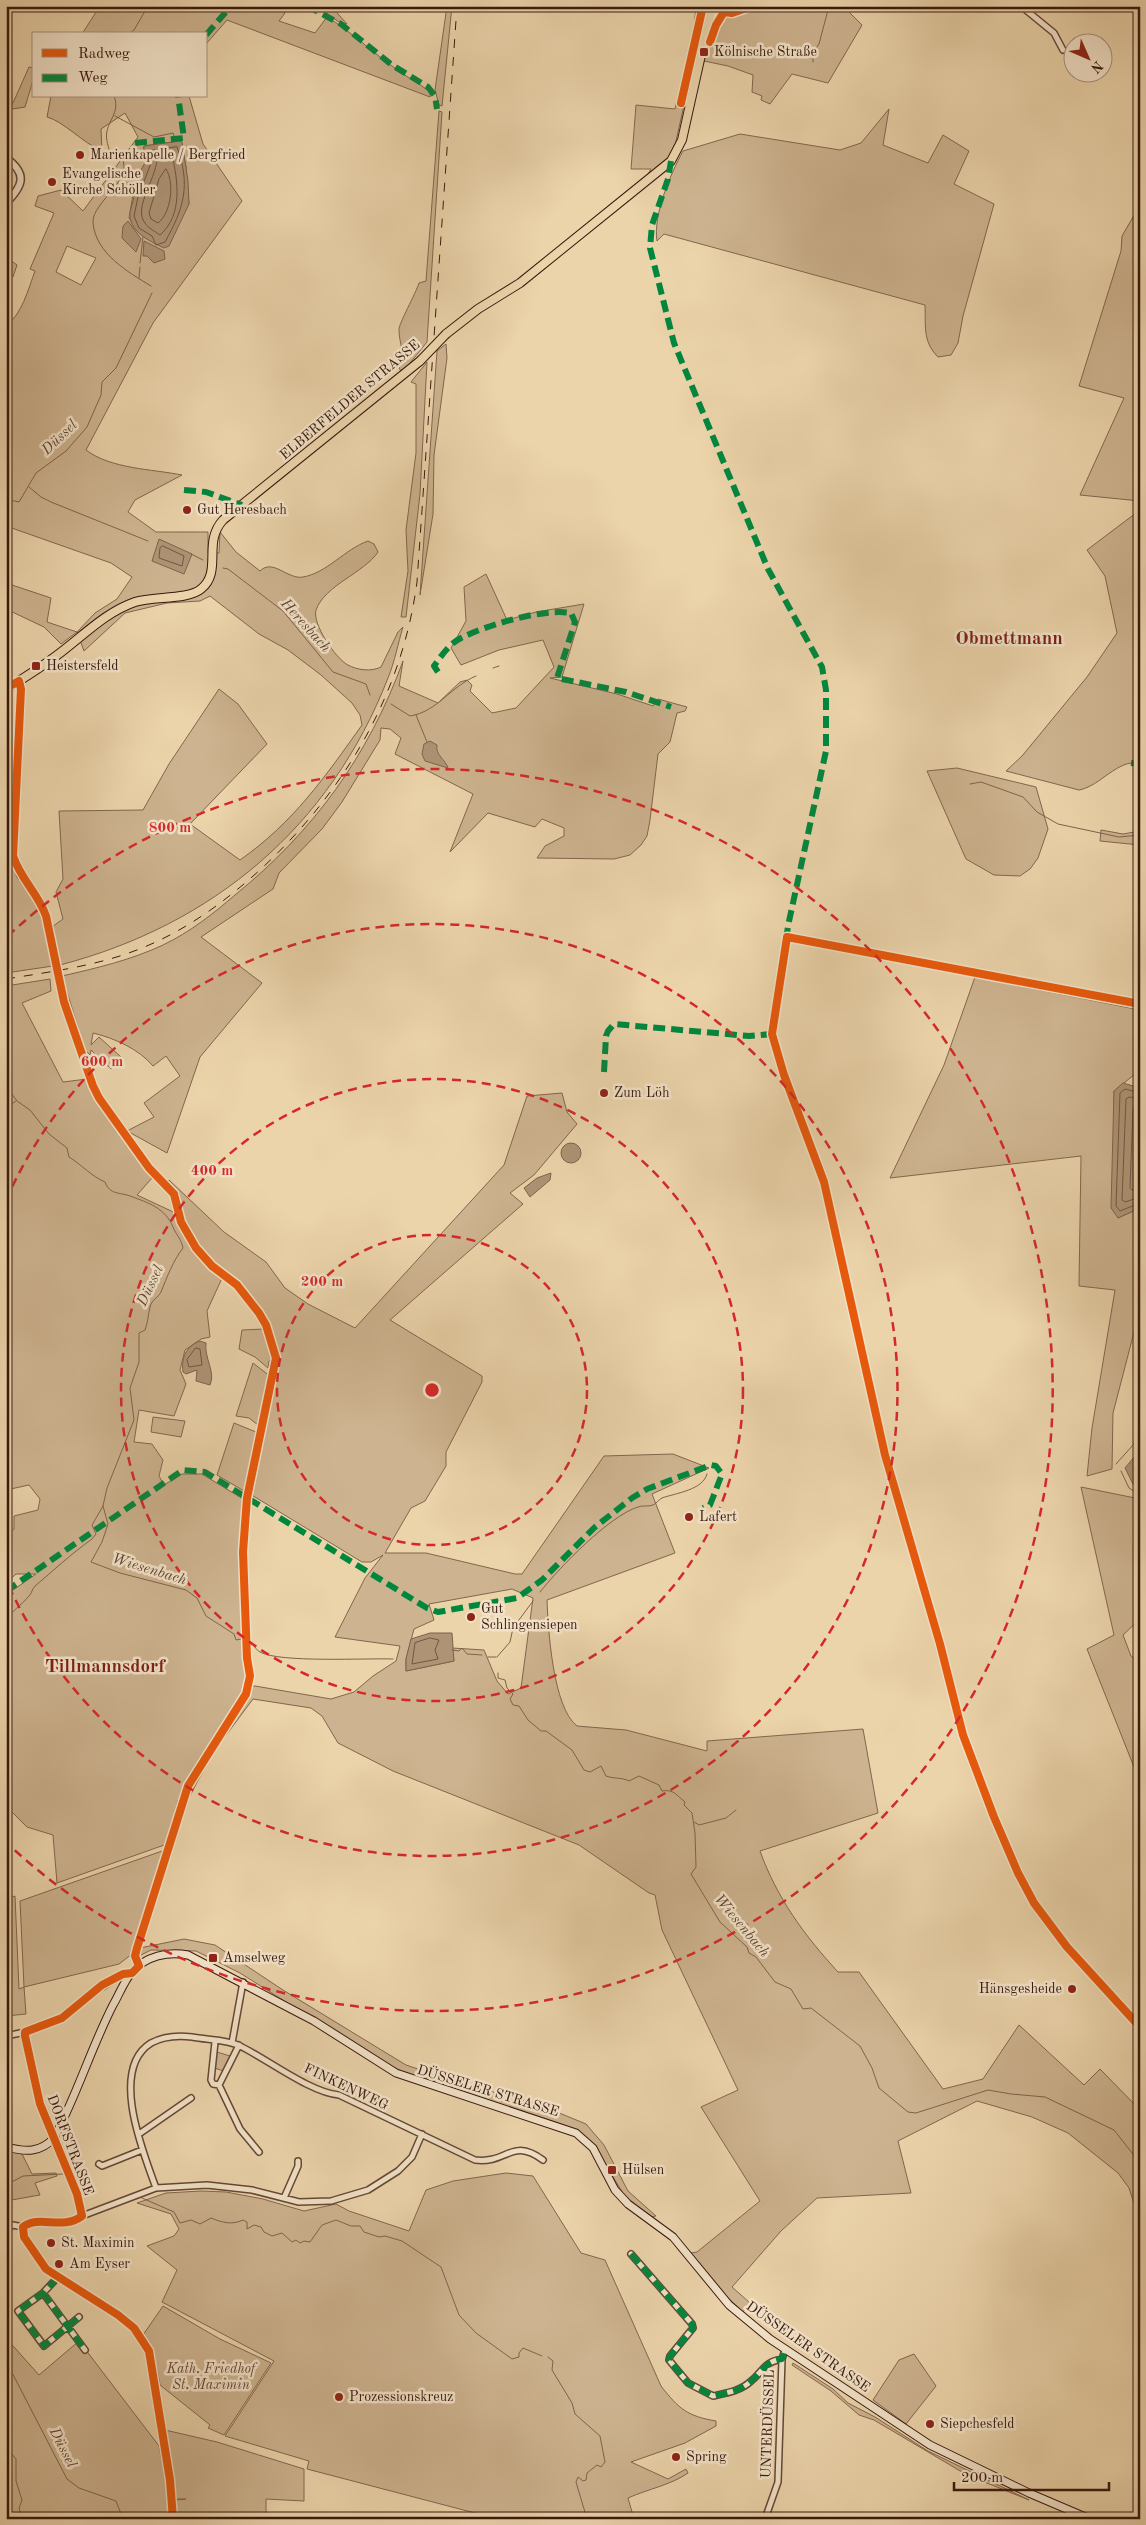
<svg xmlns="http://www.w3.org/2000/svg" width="1146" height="2525" font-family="'Old Standard TT',serif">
	<rect width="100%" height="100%" fill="#ebd3aa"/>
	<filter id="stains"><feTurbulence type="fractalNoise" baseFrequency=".004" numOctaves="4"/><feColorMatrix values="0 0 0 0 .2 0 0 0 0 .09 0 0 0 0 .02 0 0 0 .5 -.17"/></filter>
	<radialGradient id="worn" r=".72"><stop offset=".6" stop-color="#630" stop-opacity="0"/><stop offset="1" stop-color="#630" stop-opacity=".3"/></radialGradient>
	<path fill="#cdb38f" stroke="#82664e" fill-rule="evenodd" d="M100,6H273L285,13L279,21L315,33L327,17C350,31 370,50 392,66C404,76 418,82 430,92V97L227,20L206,44V34H82Z
		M316,6H331L347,24L339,22Z
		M447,6H452L442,106L439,105L435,90Z
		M696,6H706L674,150L665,163L648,174L651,169H631L636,105L675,109L694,27Z
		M738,6H843L862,25L828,83L792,74L770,104L761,100L762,96L752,92L753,75L728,66L704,61C711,42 716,13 738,6Z
		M29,67L34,68V77L25,107L6,110V103H13Z
		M51,96H189L203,144L242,201L153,323L86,450C111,469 152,469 182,475L135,500L128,512L156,532H208V553H219L220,532L236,552L260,571C273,558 288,580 303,577C327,573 345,549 368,541L374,544L378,552C364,573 325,585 316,610C312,624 336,659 348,665C357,670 371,672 381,667L398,632L403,627C398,643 395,661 388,678C330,827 213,925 60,965L57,950L51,957L53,966L6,973V858L52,927L63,919L56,892L63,879L59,811L143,810L169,764L219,689L238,704L267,744L190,824L240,860C293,823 325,777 362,725L360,715L352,703L321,675L288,650L259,634L210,596L200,601L167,603L125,613L84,651L77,632L61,644L44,627L6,609V583L51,598L47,622L77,632L95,613L117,599L132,577L111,563L6,526V326C22,314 28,290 35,271L30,269L54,213L35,206L38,196L61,190L83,211L138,137L125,113L101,129L102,151C83,143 63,121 47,117ZM180,141L186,166L189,204L151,241L139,233L129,218L133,195L146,161L143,156L144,146ZM67,246L96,258L81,285L56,272Z
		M889,109L883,145L928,163L943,135L969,151L954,184L994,204L963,316L958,343L951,355L938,357C922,341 926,325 925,305L664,234L657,241C653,215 670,175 683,151L740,134L840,150L861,143Z
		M439,111L442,112L427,342L402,373L399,368C406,355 399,343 399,330C398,325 416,293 419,283L426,281Z
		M1140,205V501L1080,495L1124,398L1079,386L1121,251L1122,236Z
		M6,257L17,265L13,277L6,276Z
		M446,344L447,358L434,455L433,514L420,595L437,351Z
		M427,362L420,494L406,617H401L408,571L406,530L416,453V384L411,382Z
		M1140,510V763C1117,759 1101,786 1079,790L1006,771L1022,756L1087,677L1117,633L1105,576L1087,550Z
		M486,574L507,620L536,612L584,604L562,677L550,678L617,694L653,706L658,699L687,707L685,711L677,713L670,742L658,754L650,820L647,836L641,845L630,855L614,859L537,858L545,846L564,836V828L542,819L535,827L488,813L450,852L473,794L395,754L401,738L390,729L381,728L380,740L342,802L322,829L279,873L273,889L201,937L262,983L200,1057L167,1153L127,1131L154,1117L144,1103L180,1076L166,1056L153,1066C139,1049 114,1038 93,1033L91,1045L99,1037L121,1057L111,1069L91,1050L90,1055L85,1050L62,976C97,968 131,960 163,945C190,932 213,914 235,895C313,832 369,755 403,661L399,686L438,703L460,682L467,680L472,685L470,691L492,713L516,708L554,667L543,640L499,650L461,665L451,648L466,621L464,587Z
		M957,768L1036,787L1048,829L1038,858L1030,869L1020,876L994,875L966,859L927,771Z
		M1101,830L1123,834L1140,831V845L1100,841Z
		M975,977L1140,1010V1070L1114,1091L1118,1218L1140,1208V1309L1113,1413L1112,1469L1087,1476L1092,1428L1115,1290L1079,1286L1081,1156L890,1178L944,1065Z
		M50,979L51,991L22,1003L63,1082L87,1079L97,1102L152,1178L137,1195L184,1217L175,1194L166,1184L169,1180L224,1232L266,1262L285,1288L308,1304L355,1328L504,1165L527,1096L562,1093L567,1112L577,1124L534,1175L510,1193L523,1204L390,1320L482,1376V1382L446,1452V1466L425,1501L411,1508L385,1553H426L515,1574H522L604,1456L673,1454L709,1468L652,1494L675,1553L547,1600C548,1629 553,1708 577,1726L626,1730L707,1751V1741L863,1729L878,1813L760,1851C777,1898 804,1935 838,1972H859L943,2089L983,2079L1019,2025L1084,2085L1100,2069L1140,2110V2222L1129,2188L1118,2173L1068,2133L1032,2117L977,2101L898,2141L911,2193L817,2198L781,2231L732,2287L750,2303L743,2312L720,2290L691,2253L697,2252L760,2201L701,2107L738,2090L662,1930L655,1895L649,1893L579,1845L393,1771L338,1743L322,1716L311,1708L253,1699L212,1754L183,1809L178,1800L167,1844L57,1883L53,1835L27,1827L10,1810L6,1811V1595L36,1574H16L6,1583V1537L14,1529V1516L38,1510L40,1499L29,1485L6,1490V986ZM200,1250L241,1286L257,1306L268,1324L277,1349L276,1374L261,1431L250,1494L362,1562H371L383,1555L365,1578L335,1637L400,1646L396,1661L373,1676L354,1692L331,1699L255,1686L246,1687L241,1554L243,1499L202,1474H182L164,1485L159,1476L163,1460L152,1444L134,1442L139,1410L174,1416L186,1384L180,1370L185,1350L201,1339L210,1337L207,1311L223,1276L204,1263ZM512,1589L533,1598L521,1688L508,1694L497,1681L484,1650L452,1648L454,1661L406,1671V1659L414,1629L434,1620L429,1604Z
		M265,1329L273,1360L269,1361L268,1368L255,1357L239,1349L242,1330Z
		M253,1363L271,1377L258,1425L249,1418L236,1416Z
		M153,1417L185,1421L181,1437L151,1432Z
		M234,1423L256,1432L244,1491L217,1475Z
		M1081,1487L1140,1499V1619L1123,1635L1131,1656L1140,1663V1782L1087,1649L1114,1635Z
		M165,1850L132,1954L119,1964L24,1987L26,2014L6,2016V1883L9,1898L15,1896L19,1989L24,1987L20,1901Z
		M184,1939L215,1945L283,1990L406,2065L462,2084L535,2103L586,2124L604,2145L628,2191L656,2216L650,2217L624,2195L592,2142L569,2127L403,2072L372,2056L240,1973L196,1951L151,1950L139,1956L140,1948Z
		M217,2052L230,2056L224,2071L214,2068Z
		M6,2149L22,2154L32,2174L56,2173L57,2176L35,2183L40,2195L6,2201Z
		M506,2173L533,2176L581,2253L605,2260L661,2386C679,2409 687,2416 716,2421V2426L685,2443L631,2462L668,2479L686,2469L688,2473C671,2485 648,2489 628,2498L634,2519H512L499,2516L494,2518L307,2469L309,2461L225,2436L274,2361L162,2302L177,2270L147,2246L174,2236L179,2229L171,2214L137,2203L166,2193L201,2191L226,2192L263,2199L304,2211L336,2204L349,2211L409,2231L426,2190L453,2181Z
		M163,2306L220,2339L271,2363L224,2435L208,2428L210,2425L160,2385C157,2367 154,2350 143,2335Z
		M6,2338L39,2375L79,2341L159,2446L170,2503L171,2519H6Z
		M914,2354L936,2386L906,2424L873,2400L899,2360Z
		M793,2363L833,2389L848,2403L875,2417L928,2451L1029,2500L967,2475L874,2420L859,2415L831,2391L792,2365Z
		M165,2430L217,2442L304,2469V2501L266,2499V2519H176V2500L186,2499H176Z"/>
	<path fill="#ae9475" stroke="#7f634c" d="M180,141L182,142L188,181L189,204L169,246L164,248C149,241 128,231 130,212L141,170L146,161L143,156L144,146Z
		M128,221L141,239L136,252L122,238L123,226Z
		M144,241L164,251L165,259L154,263L147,256H143Z
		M159,539L192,554L184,574L152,561Z
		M430,741L437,745C435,755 446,760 448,768L425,761L422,754L424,744Z
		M1123,1083L1140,1088V1208L1118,1218L1111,1208L1114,1091Z
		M561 1153a10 10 0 1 1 20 0a10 10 0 1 1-20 0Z
		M551,1173L550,1180L530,1197L524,1188L537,1178Z
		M200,1341L206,1343C204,1358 216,1372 210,1385L196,1381L197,1370L186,1374L183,1372C181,1358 186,1346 200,1341Z
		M1140,1450V1488L1133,1484L1125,1468Z
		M430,1633H452L454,1661L406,1671V1659L411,1639Z"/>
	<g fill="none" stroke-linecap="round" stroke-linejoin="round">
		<path stroke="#735642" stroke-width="1" d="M177,147C191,185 184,208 165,242L156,245L152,236L139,228L134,216L138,197L151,163L149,151Z
			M162,154L172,155C178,181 183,215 160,235C156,232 148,228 145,223C132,208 159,175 157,156Z
			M166,169C175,183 171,213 158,223L151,219L149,213L159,179Z
			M163,546L184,556L182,566L159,558L160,548Z
			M1140,1093L1125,1089L1120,1093L1116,1206L1120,1211L1140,1203
			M1140,1099L1129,1097L1126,1099L1122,1200L1125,1202L1140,1197
			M1140,1107L1133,1109L1130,1188L1132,1190H1140
			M196,1348L200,1349L202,1365L189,1367L187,1360Z
			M430,1638L439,1640L435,1650L438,1659L412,1664L415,1643Z"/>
		<path stroke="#7f634c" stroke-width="1" d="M129,34L134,30L148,6
			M813,62V53L819,44L829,6
			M114,96C120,111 110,118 107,131C105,139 109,148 111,156L118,153C141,177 91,201 93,223C96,254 128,272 151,286
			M115,116L154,137L173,133L174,136
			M140,263L143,237
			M139,278L140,267
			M29,487L41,497L51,502L148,541
			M6,499L19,502L36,473L66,451L87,427L101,395L102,382L116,368L152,293
			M191,554L203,560
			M223,568L228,569L283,611L333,672L366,684L370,695
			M493,668L499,666
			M391,704L410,716C437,712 451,686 476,676
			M416,715L427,742
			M970,784L981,782L1023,797L1037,812L1058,824L1119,837L1140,835
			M6,1086L17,1101L30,1110L49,1134L67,1148L69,1157C82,1165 91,1176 105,1182C110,1195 119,1192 130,1196C149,1203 165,1208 173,1227C176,1235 181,1238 183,1248C173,1261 167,1277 161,1292C158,1298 152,1299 150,1307C148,1315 148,1322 145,1330L139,1333V1362L130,1388L134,1420L107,1488L103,1506L92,1525L96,1534L92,1539C71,1554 54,1570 35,1586C32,1589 32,1593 29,1596C21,1606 11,1610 6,1623
			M6,1108L16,1101
			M1136,1208L1140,1212V1218
			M1116,1464L1134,1444L1137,1416L1135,1388L1140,1368
			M1121,1471L1129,1488L1140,1495
			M103,1506L108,1524L102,1542L91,1562L120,1573L186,1590L197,1598L206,1616L234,1634L236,1640L241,1639
			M540,1592C559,1568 609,1516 638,1507C642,1505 648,1507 653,1505C656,1504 658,1500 662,1498C676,1493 703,1490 707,1474
			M250,1640C253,1644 256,1650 260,1652C279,1663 367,1658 393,1659
			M452,1650L459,1651L462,1648L467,1654L482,1655
			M488,1657H496
			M497,1657L510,1642L513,1628L533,1601
			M498,1673V1678L505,1680L507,1688L513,1694L510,1699L513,1705L519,1706L528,1720L541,1731H546L572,1750L584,1770L590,1772L601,1766L606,1776C614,1779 621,1777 629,1781L639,1776L659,1785L662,1791C674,1789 676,1795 685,1802L684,1805L692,1813L695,1833L696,1867L691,1874L720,1922L747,1947L749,1953L756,1957L775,1982L791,1989L803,2009L811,2008L860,2046L872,2068L879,2088L908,2112L916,2113L988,2090L1011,2094L1045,2097L1114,2130L1140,2163
			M694,1822L699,1825L726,1818L736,1810
			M6,2185L23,2176L63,2174
			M142,2198L174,2212L180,2223L191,2220L200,2224L211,2218C223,2223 232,2225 243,2220L247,2222V2229L254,2225L261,2227L264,2232L272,2236L282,2233L292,2242L296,2240L300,2243L304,2241L310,2242L322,2225L336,2220L351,2226H360L364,2232L379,2237L385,2236L402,2241L441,2267L459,2315L476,2333L512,2359L519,2357V2353L523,2348L542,2356
			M548,2357L553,2361L552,2370L572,2403L575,2414L600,2436L605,2462L601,2467L597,2465L587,2473L586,2480L583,2481L578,2477L576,2482L587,2519
			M6,2361L67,2479L79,2488L116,2501L123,2519
			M6,2435L9,2439L6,2445
			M6,2447L16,2459V2481L22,2500L19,2508L22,2519"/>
		<path stroke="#c7ae8b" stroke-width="5" stroke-dasharray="5 2.5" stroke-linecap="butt" d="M55,960L60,983"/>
		<g stroke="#654835" stroke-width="8">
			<path id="minor" d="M1021,6L1054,33L1063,50
				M6,678L12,685
				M19,681L21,697L13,856L20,875L42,904L55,960
				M60,983L68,1012L83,1055
				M25,2032L40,2104L77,2194L82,2216
				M6,2036L25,2032L62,2018L86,1997L123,1974
				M215,2042L211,2080L213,2084L219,2085L239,2045
				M232,2043L243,1982
				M219,2085L240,2129L259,2152
				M139,2134L191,2098
				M99,2164L102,2166L142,2150
				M156,2188C143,2152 109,2069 151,2043C164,2036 177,2035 192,2037C207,2040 227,2039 240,2046C267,2059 311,2093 339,2095L475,2160C508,2164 511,2137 543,2160
				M284,2198L298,2166V2161
				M23,2227C39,2214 62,2231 82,2216L156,2188L207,2185L252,2190L299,2202L331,2201L368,2190L398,2171L412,2157L422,2134
				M23,2227L24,2237L46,2269L118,2315L134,2328L149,2351L170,2480L173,2519
				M6,2230L13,2225L23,2227
				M631,2254L692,2324L693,2328L670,2356L669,2360L688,2383L713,2396C726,2393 740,2391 750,2382C763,2372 763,2362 782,2359L785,2350
				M57,2278L43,2293L18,2311L44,2346L79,2317
				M43,2293L85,2350
				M765,2519L778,2482L782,2359"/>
		</g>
		<g stroke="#654835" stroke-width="9">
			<path id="tertiary" d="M708,22L724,6
				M6,122V129
				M6,158C28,174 23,186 6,203"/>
		</g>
		<g stroke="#38190e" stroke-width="9">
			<path id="secondary" d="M6,2147C26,2152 40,2153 54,2138C77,2095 91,2048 113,2005C119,1995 124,1981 132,1972C146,1956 168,1951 188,1955L314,2021L396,2073L576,2133L593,2148L615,2190L628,2204L673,2237L729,2305L770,2339L930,2445L1029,2493L1090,2519"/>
		</g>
		<g stroke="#38190e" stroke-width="10">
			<path id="primary" d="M446,334L478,309L520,283L671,161L682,140L712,6
				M6,689C24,678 43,666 60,653C84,635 106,612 135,602C153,596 188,600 201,589C223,571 202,543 223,520L420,361"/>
		</g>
		<use href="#minor" stroke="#f2e2c8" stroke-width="5"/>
		<use href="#tertiary" stroke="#f2e2c8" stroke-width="6"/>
		<use href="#secondary" stroke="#f2e2c8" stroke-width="7"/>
		<use href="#primary" stroke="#ebd3aa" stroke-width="8"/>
		<path stroke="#38190e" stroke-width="1" stroke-dasharray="9 9" stroke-linecap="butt" d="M6,979C55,971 104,965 149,945C191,927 228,899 261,869C344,792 402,695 417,582L457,6"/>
		<g stroke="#38190e" stroke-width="10" stroke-linecap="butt">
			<path id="primary-bridge" d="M420,361L446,334"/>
		</g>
		<use href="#primary-bridge" stroke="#ebd3aa" stroke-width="8"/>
		<path stroke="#00873e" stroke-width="6" stroke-dasharray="12 6" stroke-linecap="butt" d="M307,6L341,24L392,65L428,87L435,96L437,109
			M206,35L231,6
			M135,143L184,138L178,96
			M671,161L668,179L652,225L650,248L674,343L768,569L822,667L826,690V751L788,926L786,941
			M184,490L206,492L242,505
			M438,672L434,666C442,655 449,644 461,638C487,625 543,608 571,613L575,622L557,678L626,692L671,707
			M1131,763L1140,764
			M604,1072L606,1036L608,1031L614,1024L749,1036L772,1034
			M6,1591L183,1470L205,1472L427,1608L438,1612L517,1598L542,1580L595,1527L632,1498L647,1489L711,1465L716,1466L722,1474L710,1505L703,1508
			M631,2254L692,2324L693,2328L670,2356L669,2360L688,2383L713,2396C726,2393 740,2391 750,2382C763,2372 763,2362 782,2359L785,2350
			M57,2278L43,2293L18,2311L44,2346L79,2317
			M43,2293L85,2350"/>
		<g stroke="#f2e2c8" stroke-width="11">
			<path id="cycleway" d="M710,42L716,25L724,12L732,13L752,6
				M681,103L703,6
				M6,678L12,685L19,681L21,689L13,856C21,880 38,893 46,916L64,1002L93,1086L99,1098L149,1168L174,1194L181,1222L196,1248L212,1266L237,1285L259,1313L266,1325L276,1358L247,1498L243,1552L247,1658L250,1676L246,1694L188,1786L137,1948L135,1956L139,1966L132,1973L123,1974L102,1985L62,2018L25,2032V2036L40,2104L77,2194L82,2216C62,2231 39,2214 23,2227L24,2237L46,2269L118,2315L134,2328L149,2351L170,2480L173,2519
				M1140,1004L787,937L772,1034L784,1075L824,1182L885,1455L940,1644L963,1735L994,1817L1018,1873L1034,1903L1067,1947L1140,2027"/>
		</g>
		<use href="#cycleway" stroke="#e8590c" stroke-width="8"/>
	</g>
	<g fill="none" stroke="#d62828" stroke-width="2.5" stroke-dasharray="9 6">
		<circle cx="432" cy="1390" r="155"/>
		<circle cx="432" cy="1390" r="311"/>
		<path d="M6 1200A466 466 0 1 1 6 1580"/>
		<path d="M8 936A621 621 0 1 1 8 1844"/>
	</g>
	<g fill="#8f2418" stroke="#f2e2c8" stroke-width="2">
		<rect x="699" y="47" width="10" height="10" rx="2.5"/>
		<circle cx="80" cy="155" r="5"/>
		<circle cx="52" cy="182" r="5"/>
		<circle cx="187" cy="510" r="5"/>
		<rect x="31" y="661" width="10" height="10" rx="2.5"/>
		<circle cx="604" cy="1093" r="5"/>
		<circle cx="689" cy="1517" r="5"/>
		<circle cx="471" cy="1617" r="5"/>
		<rect x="208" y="1953" width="10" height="10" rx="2.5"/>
		<circle cx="1072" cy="1989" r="5"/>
		<rect x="607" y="2165" width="10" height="10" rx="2.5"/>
		<circle cx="51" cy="2243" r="5"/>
		<circle cx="59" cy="2264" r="5"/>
		<circle cx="339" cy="2397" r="5"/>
		<circle cx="930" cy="2424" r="5"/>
		<circle cx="676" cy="2457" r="5"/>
	</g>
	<g text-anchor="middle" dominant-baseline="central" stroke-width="5" stroke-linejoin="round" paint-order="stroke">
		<g font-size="14" fill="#38190e" stroke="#f2e2c8" text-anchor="start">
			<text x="714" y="52">Kölnische Straße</text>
			<text x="90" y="155">Marienkapelle / Bergfried</text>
			<text x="62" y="174">Evangelische<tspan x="62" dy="16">Kirche Schöller</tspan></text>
			<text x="197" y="510">Gut Heresbach</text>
			<text x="46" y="666">Heistersfeld</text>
			<text x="614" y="1093">Zum Löh</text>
			<text x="699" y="1517">Lafert</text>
			<text x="481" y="1609">Gut<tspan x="481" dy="16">Schlingensiepen</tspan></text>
			<text x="223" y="1958">Amselweg</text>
			<text x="1062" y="1989" text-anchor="end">Hänsgesheide</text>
			<text x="622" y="2170">Hülsen</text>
			<text x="61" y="2243">St. Maximin</text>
			<text x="69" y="2264">Am Eyser</text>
			<text x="349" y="2397">Prozessionskreuz</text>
			<text x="940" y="2424">Siepchesfeld</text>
			<text x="686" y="2457">Spring</text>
		</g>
		<g font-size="14" fill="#38190e" stroke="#f2e2c8">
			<text transform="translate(350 400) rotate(-40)">ELBERFELDER STRASSE</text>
			<text transform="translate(346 2087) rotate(25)">FINKENWEG</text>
			<text transform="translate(488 2091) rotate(17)">DÜSSELER STRASSE</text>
			<text transform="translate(70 2145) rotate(69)">DORFSTRASSE</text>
			<text transform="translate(808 2347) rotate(35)">DÜSSELER STRASSE</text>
			<text transform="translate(768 2424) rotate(-88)">UNTERDÜSSEL</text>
		</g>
		<g font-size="14" font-style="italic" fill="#654735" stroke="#f2e2c8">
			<text x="211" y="2369">Kath. Friedhof<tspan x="211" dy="16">St. Maximin</tspan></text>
		</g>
		<g font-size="15" font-style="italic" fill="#614432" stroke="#f2e2c8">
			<text transform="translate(60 438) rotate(-44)">Düssel</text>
			<text transform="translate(305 626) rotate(48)">Heresbach</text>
			<text transform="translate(151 1286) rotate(-65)">Düssel</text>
			<text transform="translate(149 1570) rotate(17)">Wiesenbach</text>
			<text transform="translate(741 1926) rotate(50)">Wiesenbach</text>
			<text transform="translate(62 2448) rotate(63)">Düssel</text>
		</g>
		<g font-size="19" font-weight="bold" fill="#7a1f14" stroke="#f2e2c8">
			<text x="1009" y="639">Obmettmann</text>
			<text x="105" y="1667">Tillmannsdorf</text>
		</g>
	</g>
	<circle cx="432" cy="1390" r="8" fill="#d62828" stroke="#f2e2c8" stroke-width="2.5"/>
	<g font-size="15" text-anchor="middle" font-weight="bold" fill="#d62828" stroke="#f2e2c8" stroke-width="5" stroke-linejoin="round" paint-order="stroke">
		<text x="170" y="832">800 m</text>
		<text x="102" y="1066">600 m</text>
		<text x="212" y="1175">400 m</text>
		<text x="322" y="1286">200 m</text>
	</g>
	<rect width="1146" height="2525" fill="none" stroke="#ebd3aa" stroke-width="25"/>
	<rect x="8" y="8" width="1131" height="2510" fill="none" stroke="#38190e" stroke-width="2.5"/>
	<rect x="12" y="12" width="1121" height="2500" fill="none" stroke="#38190e"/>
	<rect x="32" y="32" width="175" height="65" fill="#f2e2c8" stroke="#a8927e"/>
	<rect x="42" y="49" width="25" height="8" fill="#e8590c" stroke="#a8927e"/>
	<text x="78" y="58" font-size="15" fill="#38190e">Radweg</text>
	<rect x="42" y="74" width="25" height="8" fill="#00873e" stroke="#a8927e"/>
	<text x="78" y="82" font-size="15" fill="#38190e">Weg</text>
	<g transform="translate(1088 58) rotate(135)"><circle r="24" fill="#f2e2c8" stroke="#a8927e"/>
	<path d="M0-4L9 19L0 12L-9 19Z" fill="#8f2418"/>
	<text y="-8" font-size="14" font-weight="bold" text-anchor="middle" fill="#38190e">N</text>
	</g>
	<path d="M954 2482v8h155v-8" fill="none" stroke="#38190e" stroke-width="2.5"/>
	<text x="961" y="2482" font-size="15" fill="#38190e" stroke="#f2e2c8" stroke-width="4" paint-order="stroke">200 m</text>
	<rect width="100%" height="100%" filter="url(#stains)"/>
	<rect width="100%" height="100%" fill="url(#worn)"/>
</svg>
